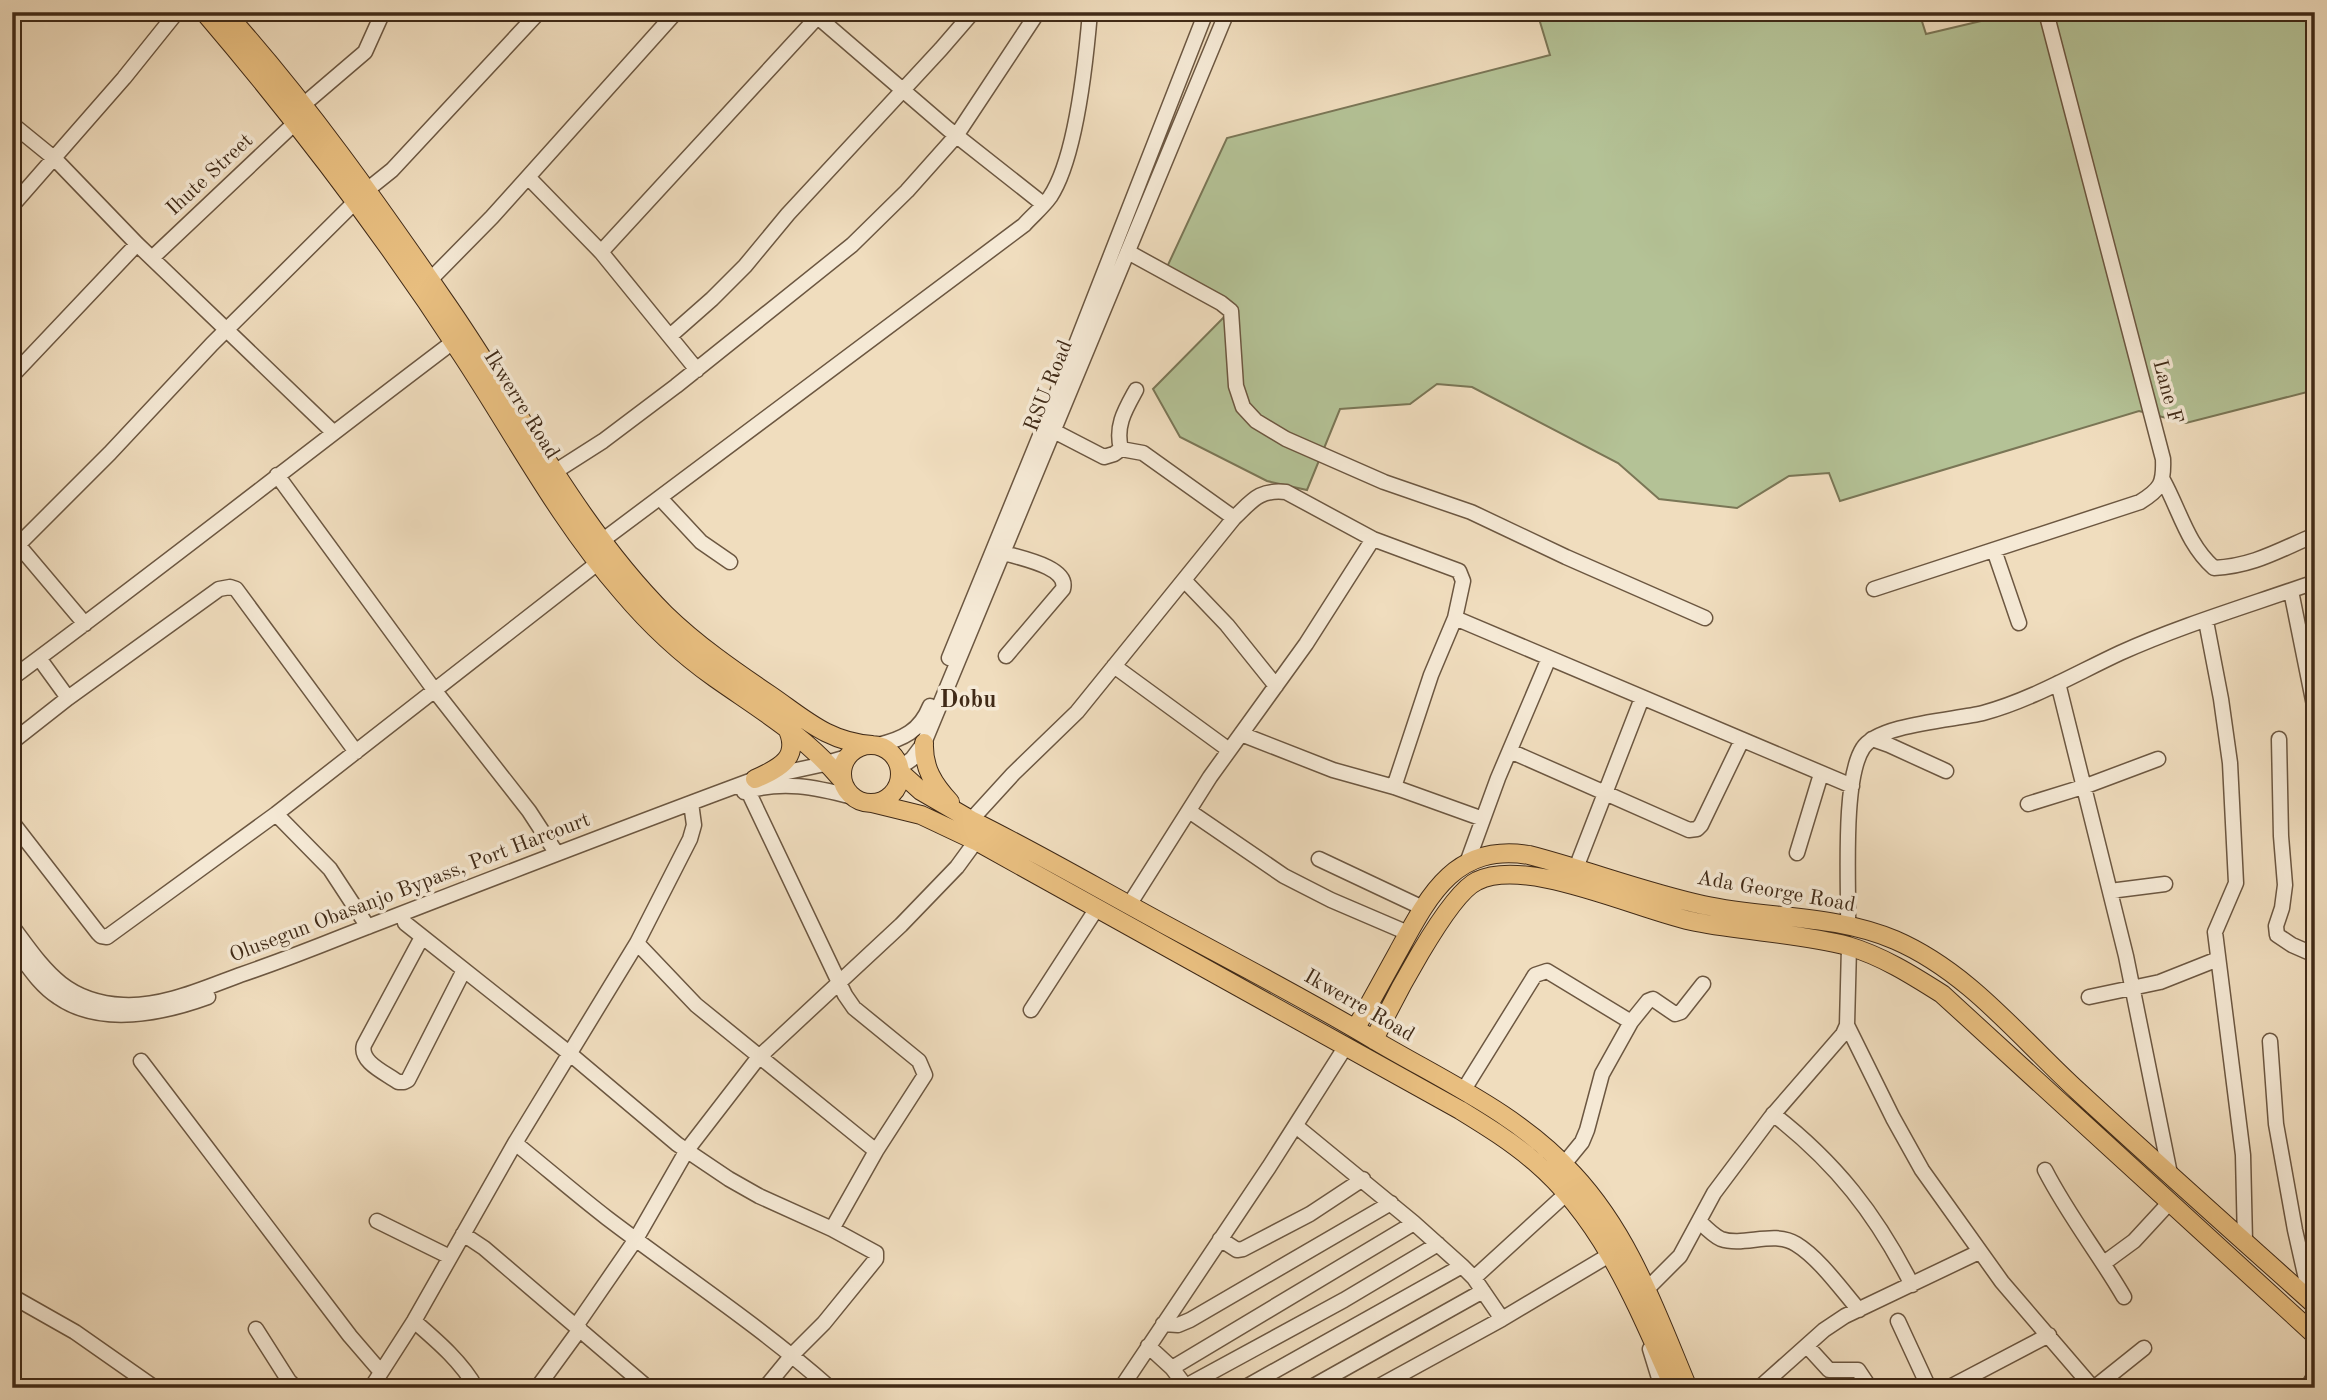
<svg xmlns="http://www.w3.org/2000/svg" width="2327" height="1400" font-family="'Old Standard TT',serif">
	<rect width="100%" height="100%" fill="#f0ddbe"/>
	<filter id="stains"><feTurbulence type="fractalNoise" baseFrequency=".00286" numOctaves="4"/><feColorMatrix values="0 0 0 0 .2 0 0 0 0 .09 0 0 0 0 .02 0 0 0 .5 -.17"/></filter>
	<radialGradient id="worn" r=".72"><stop offset=".6" stop-color="#630" stop-opacity="0"/><stop offset="1" stop-color="#630" stop-opacity=".3"/></radialGradient>
	<path fill="#b4c296" stroke="#7a7656" stroke-width="2" d="M1537,12H1919L1926,34L2019,12H2315V390L2186,423L2139,411L1840,501L1829,473L1789,476L1737,508L1659,499L1618,463L1472,387L1437,384L1410,404L1340,409L1307,490L1267,481L1180,437L1153,389L1235,306L1167,267L1227,138L1550,55Z"/>
	<g fill="none" stroke-linecap="round" stroke-linejoin="round">
		<g stroke="#6c5741" stroke-width="17">
			<path id="minor" d="M812,12L948,129L1043,204
				M303,105L365,52L383,12
				M12,124L55,159L137,244L333,432
				M528,177L601,252L697,370
				M12,206L124,78L177,12
				M601,252L822,12
				M1128,252L1221,303L1231,311L1236,386L1243,407L1256,421L1286,439L1384,482L1471,512L1566,557L1705,618
				M152,258L296,122
				M430,280L492,217L676,12
				M670,336L712,299L745,266L788,214L941,49L973,12
				M12,376L137,244
				M1046,427L1104,457L1114,454L1121,449L1143,453L1234,518
				M1121,449C1115,426 1125,410 1136,390
				M556,471L603,441L676,386L852,245L907,191L956,136L1038,12
				M277,475L435,691L529,811L557,854
				M2163,480C2180,511 2187,544 2214,568C2254,566 2279,550 2315,535
				M660,498L701,542L730,562
				M14,540L85,624
				M603,540L1024,225C1032,216 1043,207 1050,197C1076,158 1086,60 1090,12
				M1994,550L2019,623
				M12,551L110,453L212,344L367,190L392,170L539,12
				M1004,553C1020,558 1069,567 1063,589L1006,656
				M1184,580L1227,625L1276,686
				M1874,589L2140,502C2161,489 2164,483 2163,459L2046,12
				M2291,591L2315,710
				M1455,618L1852,786
				M2206,621L2221,699L2230,763L2236,883L2215,932L2243,1155L2245,1242
				M39,658L68,698
				M949,658L1044,426L1206,12
				M1114,666L1229,750
				M12,678C161,568 306,453 453,342
				M2058,683L2126,956L2170,1174
				M1241,734L1333,770L1394,787L1483,819
				M1872,739L1889,745L1946,771
				M2279,739L2281,836L2285,885L2282,908L2276,926L2277,935L2292,945L2315,955
				M12,742L68,698L219,589L230,587L236,589L356,752
				M878,745C903,739 920,731 930,706
				M1510,751L1689,830L1697,829L1701,825L1742,740
				M899,768L912,759L924,743L1227,12
				M748,791L845,995L854,1008L919,1061L925,1075L876,1151L832,1229
				M744,792C782,780 815,787 853,797
				M2028,804L2086,786L2158,759
				M1189,811L1284,876L1331,900L1408,933
				M276,814L330,869L368,927
				M971,820L1013,774L1077,712L1234,518C1252,501 1259,489 1286,492L1373,539L1459,571L1463,581L1455,618L1431,675L1394,787
				M12,822L98,933L101,936L107,937L276,814L599,562
				M1797,853L1821,774
				M1319,859L1423,908
				M1467,863L1498,778L1549,658
				M1576,868L1642,698
				M2110,891L2165,884
				M1129,905L1210,777L1306,644L1373,539
				M405,923L569,1053L677,1144L729,1179L759,1196L832,1229L876,1253V1259L824,1323L793,1354L765,1388
				M12,926C44,969 64,1002 123,1005C163,1007 202,989 240,975C275,963 309,950 344,936C481,883 617,830 755,779L820,765L847,757
				M1848,926C1849,885 1842,780 1863,748C1878,724 1955,720 1983,713C2031,700 2075,674 2120,653C2182,625 2250,605 2315,582
				M422,937L364,1045C359,1062 386,1073 398,1082H404L408,1080L464,970
				M637,943L696,1005L876,1151
				M12,945C26,963 38,984 58,997C101,1027 164,1013 208,997
				M2089,997L2160,982L2218,959
				M1031,1010L1097,908
				M1847,1025L1893,1118L1922,1170L2002,1282L2093,1388
				M2270,1041L2276,1124L2295,1230L2311,1301
				M141,1061L350,1336L381,1372
				M1463,1091L1535,975L1547,971L1631,1022
				M1773,1114C1836,1163 1876,1214 1912,1285
				M1296,1126L1414,1223L1462,1266L1474,1278L1502,1319
				M515,1143C546,1168 576,1194 607,1218C682,1275 760,1326 830,1388
				M1564,1164L1582,1142L1587,1130L1602,1074L1631,1022L1648,1001L1653,999L1675,1014L1681,1012L1703,984
				M2045,1170C2068,1215 2099,1254 2124,1297
				M377,1221L450,1257
				M1700,1222C1706,1228 1714,1236 1721,1239C1744,1247 1774,1230 1796,1244C1819,1258 1841,1289 1859,1310
				M463,1234L484,1248L648,1388
				M1220,1239L1237,1250L1243,1249L1310,1214L1363,1179
				M2104,1263L2134,1241L2170,1202
				M1474,1278L1567,1193
				M1647,1289L1680,1256L1714,1193L1771,1117L1843,1034L1847,1025L1849,947
				M15,1298L75,1332L155,1388
				M414,1321C436,1340 462,1362 476,1388
				M1898,1321L1929,1388
				M1163,1324L1178,1325L1190,1320L1391,1203
				M576,1326L636,1239L687,1150L758,1058L901,925L957,867L976,841
				M256,1329L289,1381L296,1388
				M1148,1346L1172,1368L1187,1388
				M1807,1346L1829,1370H1858L1870,1388
				M1650,1349L1662,1388
				M1172,1368L1414,1223
				M1186,1386L1344,1300L1438,1244
				M371,1388L414,1321L515,1143L637,943L690,839L694,825L691,803
				M537,1388L580,1329
				M1121,1388L1269,1167L1346,1046
				M1244,1388L1462,1266
				M1310,1388L1483,1291
				M1376,1388L1502,1319L1611,1254
				M1759,1388L1824,1330L1845,1316L1979,1252
				M1948,1388L2049,1335
				M2094,1388L2144,1348
				M2307,1388L2315,1375"/>
		</g>
		<g stroke="#402a17" stroke-width="20">
			<path id="major" d="M204,12C297,121 384,235 462,355C514,434 559,520 622,592C649,624 681,654 715,678C762,711 805,736 842,780
				M225,12C307,103 377,203 446,303C517,405 577,526 665,614C697,645 733,670 770,695C805,719 828,742 872,745
				M924,743C923,768 934,785 950,802
				M842 774a29 29 0 1 1 58 0a29 29 0 1 1-58 0Z
				M900,772L921,791L971,820C1036,852 1099,889 1162,923C1234,962 1306,999 1376,1041C1444,1081 1520,1115 1573,1174C1630,1235 1656,1312 1688,1388
				M755,779C780,768 802,757 786,726
				M872,803L921,815L976,841L1460,1110C1486,1126 1512,1142 1535,1162C1604,1221 1637,1306 1674,1388
				M1356,1028C1370,1003 1384,977 1398,952C1429,895 1455,843 1529,855C1587,870 1644,892 1703,905C1767,919 1834,914 1895,940C1969,972 2020,1038 2078,1091C2156,1163 2236,1234 2315,1305
				M1374,1040C1390,1006 1447,895 1477,881C1527,856 1640,911 1696,922C1746,932 1799,933 1848,946C1882,956 1912,975 1942,994L2315,1335"/>
		</g>
		<use href="#minor" stroke="#f5e9d5" stroke-width="14"/>
		<use href="#major" stroke="#e8be7f" stroke-width="18"/>
	</g>
	<g text-anchor="middle" dominant-baseline="central" stroke-width="7" stroke-linejoin="round" paint-order="stroke">
		<g font-size="21" fill="#402a17" stroke="#f5e9d5">
			<text transform="translate(210 175) rotate(-43)">Ihute Street</text>
			<text transform="translate(1049 386) rotate(-68)">RSU Road</text>
			<text transform="translate(2167 392) rotate(75)">Lane F</text>
			<text transform="translate(521 405) rotate(58)">Ikwerre Road</text>
			<text transform="translate(410 888) rotate(-21)">Olusegun Obasanjo Bypass, Port Harcourt</text>
			<text transform="translate(1776 892) rotate(10)">Ada George Road</text>
			<text transform="translate(1359 1006) rotate(30)">Ikwerre Road</text>
		</g>
		<g font-size="24" font-weight="bold" fill="#402a17" stroke="#f5e9d5">
			<text x="968" y="701">Dobu</text>
		</g>
	</g>
	<rect width="2327" height="1400" fill="none" stroke="#f0ddbe" stroke-width="42"/>
	<rect x="14" y="14" width="2299" height="1372" fill="none" stroke="#402a17" stroke-width="3.5"/>
	<rect x="21" y="21" width="2285" height="1358" fill="none" stroke="#402a17" stroke-width="2"/>
	<rect width="100%" height="100%" filter="url(#stains)"/>
	<rect width="100%" height="100%" fill="url(#worn)"/>
</svg>
